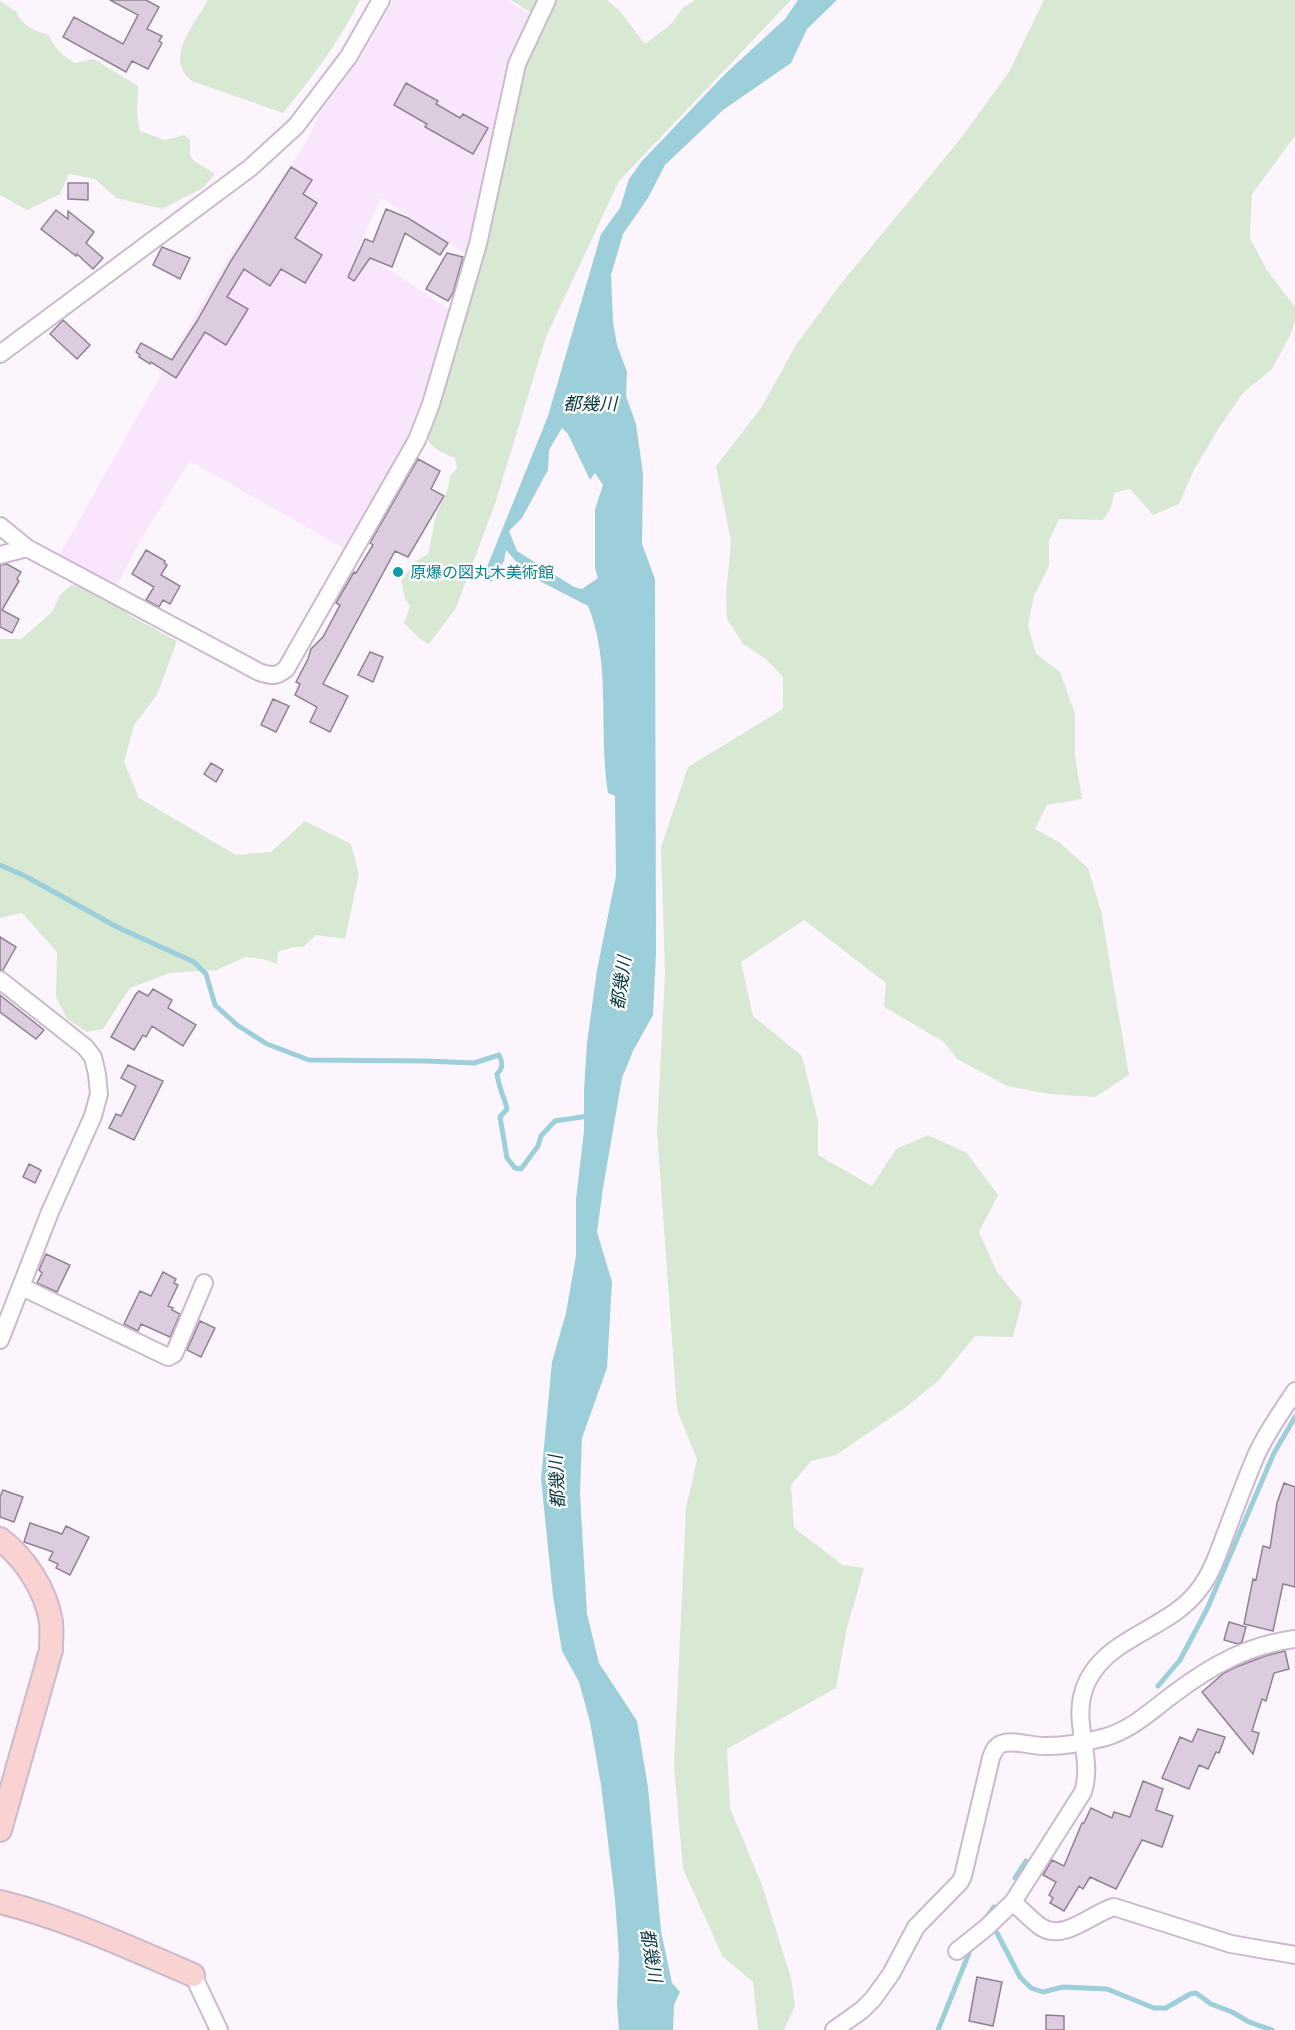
<svg xmlns="http://www.w3.org/2000/svg" width="1295" height="2030" font-family="Manrope,'Noto Sans JP',sans-serif">
	<rect width="100%" height="100%" fill="#fcf5fe"/>
	<path fill="#f9e6fd" d="M393,0H507L530,15L502,85L487,174L468,255L381,198L358,249L453,312L419,423L347,550L190,461L148,527L115,588L62,562L60,554L191,322L234,249L304,146L323,108L363,54Z"/>
	<path fill="#d8e9d3" d="M208,0H360C339,42 312,78 283,113L192,81C163,60 195,23 208,0Z
		M511,0H542L534,15Z
		M551,0H607L619,10L645,44L670,25L683,8L695,0H791L619,181L546,337L495,504L456,608L429,644L420,639L404,623L410,606L405,598L401,581L416,561L428,554L436,515L447,492L450,476L457,468L455,458C435,450 428,446 421,425L455,309L500,112Z
		M1044,0H1295V136L1252,194L1250,238L1267,270L1295,307V321L1290,336L1272,369L1242,394L1219,428L1195,468L1179,504L1153,515L1130,489L1114,493L1111,508L1103,520L1059,519L1049,541V566L1034,596L1028,625L1036,654L1060,672L1075,714V755L1082,799L1047,805L1035,829L1059,842L1088,868L1101,911L1129,1075L1095,1097L1050,1094L1007,1086L957,1059L944,1042L884,1007L886,983L804,920L741,962L753,1016L802,1056L818,1121V1155L872,1186L896,1149L928,1135L967,1153L998,1195L979,1232L997,1272L1022,1302L1013,1337L975,1336L939,1380L905,1408L836,1455L811,1461L791,1485L794,1528L843,1565L864,1568L847,1628L836,1688L727,1749L730,1808L762,1885L791,1978L795,2006L784,2030H758L753,1982L723,1957L683,1869L674,1766L686,1508L697,1459L677,1410L657,1131L665,973L661,847L688,767L783,709V677L766,659L743,644L727,619L726,594L731,541L716,466L761,408L796,345L839,286L961,138L1009,72Z
		M0,1L17,12C21,27 37,31 49,35C55,50 63,55 75,63L94,59L138,86L137,114L140,131L165,140L185,135L190,140V155L194,161L215,174L203,188L162,209L116,198L95,179L69,174L60,194L27,210L0,195Z
		M71,585L90,588L114,601L129,615L177,641L157,695L134,725L124,762L139,798L236,855L271,852L305,821L351,844L359,874L345,939L316,935L303,947H293L278,952L277,964L263,959L246,957L217,970L170,973L130,988L103,1029L87,1032L67,1019L56,997L57,952L22,913L0,918V639H21L52,612L60,595Z"/>
	<path fill="#9ccfd9" fill-rule="evenodd" d="M798,0H837L807,29L791,63L723,110L665,165L648,198L623,234L611,275L613,322L617,345L627,372L626,396L636,424L643,474L642,544L655,579L656,954L653,1015L633,1051L622,1078L603,1188L597,1232L612,1282L607,1368L582,1438L580,1494L587,1614L599,1663L637,1721L648,1787L661,1931L672,1983L680,1992L674,2005L673,2030H619L617,2003L619,1957L615,1899L601,1785L590,1722L579,1682L562,1651L553,1596L541,1479L552,1362L566,1313L576,1256V1199L584,1131V1091L587,1043L597,970L616,876L615,796L608,793C598,732 612,664 588,606L528,575L506,550L504,561L491,582L483,577L548,416L601,234L620,208L629,179L642,161L726,73L785,19ZM562,428L568,434L590,480L595,473L603,485L595,509V568L598,578L582,589L574,587L517,551L509,531L522,518L548,470L549,450Z"/>
	<g fill="none" stroke-linecap="round" stroke-linejoin="round">
		<path stroke="#9ccfd9" stroke-width="5" d="M0,865L27,877L117,927L194,962L206,974L215,1005L237,1025L267,1044L309,1060L426,1061L474,1063L499,1055C503,1063 503,1068 497,1074C499,1089 504,1096 507,1109L500,1117L507,1158L515,1168L521,1169L538,1146L541,1136L555,1121L588,1116
			M1158,1686L1180,1660L1207,1609L1274,1453L1295,1417
			M1015,1878L1026,1861
			M986,1918L994,1907
			M997,1933L1020,1977L1031,1988L1043,1992L1063,1987L1107,1989L1154,2008H1166L1190,1994L1196,1993L1211,2004L1232,2012L1249,2022L1272,2030
			M938,2030L969,1953"/>
	</g>
	<path fill="#ddcbe0" stroke="#918094" stroke-width="1.5" d="M110,0H146L159,7L147,29L162,36L159,41L162,43L148,69L132,61L126,72L63,37L74,17L123,44L138,15Z
		M406,83L438,101L436,104L460,118L463,114L488,128L473,154L425,127L427,124L394,105Z
		M291,167L312,180L303,194L317,203L295,238L322,255L305,283L281,269L270,286L244,269L227,297L248,309L226,345L205,332L176,378L151,362L150,364L139,357L140,355L136,352L141,343L172,360L197,321L231,261Z
		M68,183H88V200L68,199Z
		M386,209L408,218L448,243L440,255L405,233L392,267L370,258L354,281L348,277L365,239L373,242Z
		M56,210L68,219V211L94,232L86,243L103,258L93,269L77,254L76,256L41,229Z
		M162,247L190,258L180,279L153,265Z
		M447,253L463,257L453,293L448,301L426,289Z
		M63,320L90,345L77,359L50,334Z
		M418,459L440,471L431,489L444,496L408,557L395,551L323,684L348,696L330,732L310,722L317,707L295,695L300,684L296,682L308,659L311,649L323,637L340,605L336,603L354,572L356,573L373,545L370,543Z
		M146,550L165,561L164,563L167,565L161,575L180,586L170,604L163,600L159,607L146,600L154,587L132,574Z
		M7,564L21,572L17,579L19,581L2,610L19,619L12,633L0,627V565Z
		M370,652L383,657L373,682L358,675Z
		M273,699L289,706L276,732L261,725Z
		M211,763L223,770L216,782L204,774Z
		M0,937L16,947L3,970H0Z
		M153,989L172,1000L168,1008L196,1025L183,1046L152,1026L146,1037L143,1035L134,1050L111,1037L136,994L139,991L148,996Z
		M0,995L44,1030L36,1039L0,1012Z
		M128,1065L163,1081L134,1140L109,1128L116,1114L121,1116L136,1086L121,1078Z
		M29,1164L41,1170L35,1183L23,1177Z
		M46,1254L70,1265L57,1292L37,1283L42,1273L39,1270Z
		M163,1272L176,1279L174,1283L178,1285L168,1306L173,1308L172,1310L180,1314L170,1337L141,1324L138,1331L124,1324L140,1291L151,1296Z
		M200,1321L215,1328L201,1357L187,1350Z
		M1284,1483L1295,1487V1587L1283,1584L1273,1631L1244,1624L1253,1579L1256,1580L1263,1546L1270,1548L1277,1503Z
		M3,1490L23,1497L14,1522L0,1517V1497Z
		M30,1523L62,1534L66,1526L89,1537L70,1575L56,1568L58,1564L49,1560L53,1552L24,1542Z
		M1229,1622L1246,1627L1242,1642L1238,1644L1224,1640Z
		M1285,1651L1289,1669L1274,1673L1266,1701L1262,1699L1252,1731L1259,1733L1253,1754L1202,1692L1224,1673L1236,1667L1265,1656Z
		M1198,1729L1225,1737L1219,1753L1216,1752L1208,1769L1199,1765L1189,1789L1162,1778L1180,1737L1192,1742Z
		M1143,1781L1163,1789L1156,1810L1173,1816L1162,1847L1142,1840L1116,1889L1090,1877L1083,1889L1079,1886L1064,1911L1050,1903L1053,1898L1049,1895L1056,1882L1043,1875L1052,1860L1064,1866L1082,1823H1084L1091,1808L1112,1818L1114,1812L1130,1817Z
		M977,1977L1002,1982L993,2026L969,2021Z
		M1046,2015L1064,2016V2030H1046Z"/>
	<g fill="none" stroke-linecap="round" stroke-linejoin="round">
		<g stroke="#cbb9ce" stroke-width="20">
			<path id="street" d="M0,354L250,168L296,126L349,56L381,0
				M0,526L27,548L259,672C271,676 276,677 286,669L417,440L431,404L478,244L517,64L547,0
				M0,555L27,548
				M0,980L85,1047L93,1057L97,1074L99,1094L93,1116L50,1212L0,1340
				M22,1287L168,1357L174,1354L204,1283
				M1013,1902C1022,1910 1031,1920 1041,1927C1064,1942 1092,1913 1114,1907L1231,1944L1295,1955
				M957,1951L987,1927L1013,1902L1083,1792C1095,1755 1068,1719 1088,1680C1111,1635 1171,1629 1200,1588C1213,1571 1219,1550 1227,1530C1236,1506 1245,1482 1255,1458C1265,1434 1281,1413 1295,1391
				M193,1975L219,2030
				M834,2030L862,2010L873,1999L891,1974L916,1927L960,1882L963,1876L991,1758C993,1752 995,1747 1001,1744C1014,1739 1033,1747 1047,1746C1066,1746 1087,1742 1106,1737C1133,1729 1153,1709 1175,1693C1212,1665 1249,1645 1295,1639"/>
		</g>
		<g stroke="#cbb9ce" stroke-width="26">
			<path id="secondary" d="M0,1539C25,1558 46,1590 51,1622C52,1631 51,1641 51,1650L0,1830
				M0,1902C66,1918 130,1948 193,1975"/>
		</g>
		<use href="#street" stroke="#fff" stroke-width="16"/>
		<use href="#secondary" stroke="#f9d3d2" stroke-width="22"/>
	</g>
	<circle fill="#0f9aa8" stroke="#fff" stroke-width="2" cx="398" cy="572" r="6"/>
	<g text-anchor="middle" dominant-baseline="central" stroke-width="4.5" stroke-linejoin="round" paint-order="stroke">
		<g font-size="16" fill="#0d838f" stroke="#fff" text-anchor="start">
			<text x="410" y="572">原爆の図丸木美術館</text>
		</g>
		<g font-size="18" font-style="italic" fill="#06373f" stroke="#fff">
			<text x="590" y="403">都幾川</text>
			<text transform="translate(620 983) rotate(-82)">都幾川</text>
			<text transform="translate(556 1482) rotate(-93)">都幾川</text>
			<text transform="translate(652 1955) rotate(81)">都幾川</text>
		</g>
	</g>
</svg>
